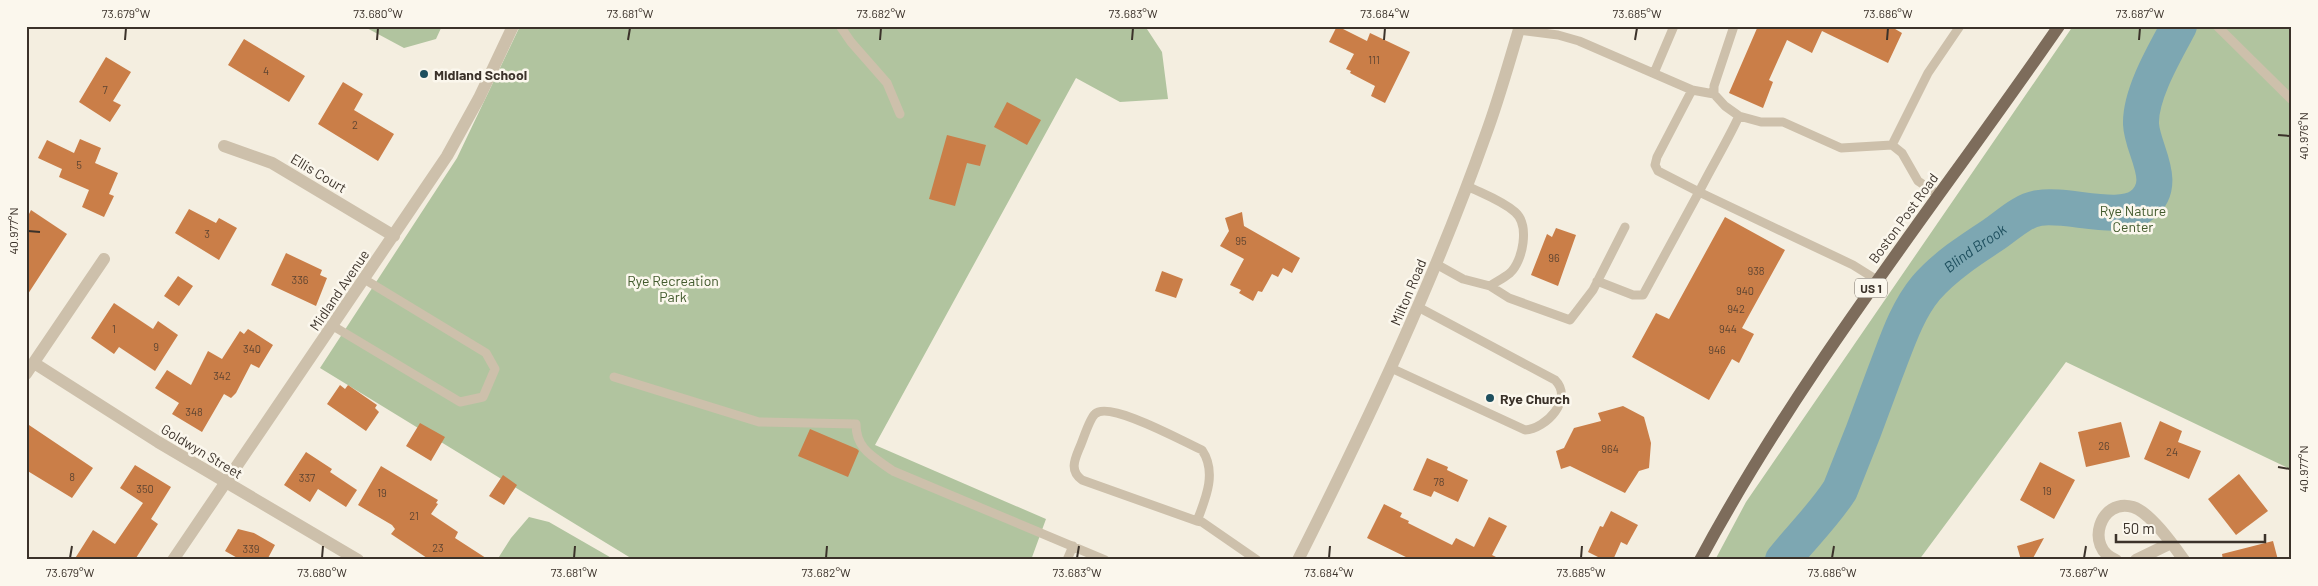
<svg xmlns="http://www.w3.org/2000/svg" width="2318" height="586" font-family="Barlow,sans-serif">
	<rect width="100%" height="100%" fill="#f4eee0"/>
	<path fill="#b1c49f" d="M363,26H442L436,39L404,48Z
		M520,26H1145L1162,52L1168,99L1120,102L1076,78L875,445L1046,519L1031,560H634L320,368L457,158Z
		M2073,26H2292V470L2066,362L1919,560H1715L1746,502Z
		M529,517L549,522L615,560H497L511,538Z"/>
	<g fill="none" stroke-linecap="round" stroke-linejoin="round">
		<path stroke="#7da7b2" stroke-width="36" id="s1" d="M1783,560C1802,536 1824,515 1840,490C1856,451 1871,412 1885,373C1896,345 1906,312 1926,288C1944,267 1970,250 1993,235C2008,225 2021,211 2039,208C2067,203 2120,223 2142,205C2170,183 2142,150 2141,124C2140,94 2165,52 2179,26"/>
	</g>
	<path fill="#ca7e48" d="M1337,26L1367,41L1370,33L1410,52L1385,103L1371,96L1375,86L1350,73L1351,71L1346,69L1354,54L1329,42Z
		M1758,26H1890L1902,33L1888,63L1822,31L1812,53L1787,40L1769,80L1773,82L1763,108L1729,93Z
		M244,39L305,76L289,102L228,65Z
		M106,57L131,72L113,101L121,105L110,122L79,102Z
		M343,82L363,94L354,110L394,134L378,161L318,124Z
		M1007,102L1041,120L1027,145L994,127Z
		M947,135L986,145L980,166L967,163L955,206L929,199Z
		M80,139L101,148L95,163L118,173L109,194L114,196L104,217L82,207L89,190L59,177L62,169L38,158L47,140L74,153Z
		M189,209L216,223L219,218L237,228L219,260L175,233Z
		M31,210L67,234L26,297V220Z
		M1242,212L1244,226L1300,258L1292,273L1283,268L1278,277L1272,274L1262,292L1258,291L1253,301L1239,293L1241,290L1230,285L1244,259L1220,246L1229,231L1225,218Z
		M1725,217L1785,250L1742,328L1754,334L1739,363L1732,359L1709,400L1632,357L1656,313L1669,319Z
		M1556,228L1576,235L1558,286L1531,275L1547,234L1552,237Z
		M286,253L322,270L320,275L327,278L316,306L271,285Z
		M1162,271L1183,279L1176,298L1155,291Z
		M178,276L193,286L179,306L164,296Z
		M114,303L153,329L158,321L178,335L155,371L119,347L114,354L91,338Z
		M248,329L273,345L259,368L251,364L236,393L231,398L224,394L202,432L172,414L179,403L155,388L167,370L191,385L208,351L222,359L240,331L244,334Z
		M340,385L345,389L348,385L377,405L375,408L379,412L366,431L327,404Z
		M1623,406L1644,417L1651,443L1649,468L1639,471L1625,493L1570,466L1561,469L1556,451L1564,448L1574,428L1601,421L1598,413Z
		M2160,421L2182,431L2178,442L2201,451L2189,479L2144,459Z
		M2121,422L2130,457L2086,467L2078,432Z
		M26,423L93,468L72,498L26,470Z
		M420,423L445,437L431,461L406,446Z
		M810,429L857,449L859,451L848,477L798,456Z
		M306,452L332,469L330,472L357,490L346,507L318,489L310,502L284,485Z
		M1427,458L1448,467L1447,470L1468,480L1458,502L1434,491L1431,497L1413,490Z
		M2040,462L2075,480L2054,519L2020,500Z
		M135,465L171,487L151,519L158,524L136,558L139,560H74L93,530L115,544L143,503L120,488Z
		M381,466L438,500L436,503L438,504L431,514L458,532L455,538L489,560H430L391,534L395,529L392,525L358,505Z
		M2239,474L2268,511L2236,535L2208,499Z
		M503,475L517,485L504,505L489,496Z
		M1384,504L1402,513L1400,517L1409,521L1408,523L1452,545L1456,538L1474,547L1489,517L1507,526L1492,555L1502,560H1412L1367,538Z
		M1611,511L1638,525L1627,545L1621,542L1613,560H1604L1588,552L1600,526L1603,527Z
		M238,529L254,533L275,545L267,560H241L225,551Z
		M2044,538L2032,560H2021L2017,546Z
		M2273,541L2278,560H2223L2222,554Z"/>
	<g fill="none" stroke-linecap="round" stroke-linejoin="round">
		<path stroke="#cdc0ab" stroke-width="9" d="M840,26L851,42L887,83L900,114
			M1734,26L1714,86V94L1725,106L1739,116L1761,122H1783L1841,148L1892,145L1902,153L1918,181L1939,195
			M2217,26L2292,100
			M1519,30L1558,35L1579,41L1692,90
			M1654,73L1674,26
			M1739,116C1727,142 1712,166 1699,192L1853,265L1877,280
			M1892,145L1928,73L1960,26
			M1436,264L1463,279L1490,286C1496,282 1504,278 1510,273C1523,261 1530,225 1515,212C1501,200 1483,194 1467,186
			M1597,281L1633,295H1643L1699,192L1658,171L1655,165L1657,157L1692,90L1714,94
			M1490,286L1509,298L1570,320L1593,290L1625,227
			M333,326L460,402L483,397L495,369L486,353L364,279
			M1391,368L1525,430C1546,429 1574,399 1555,380L1418,307
			M614,377L759,422L856,424C856,450 874,457 893,471L1105,560
			M1197,521C1206,498 1217,472 1202,450C1184,442 1109,400 1095,414C1089,419 1083,441 1079,449C1074,461 1070,471 1082,480L1197,521L1202,522L1257,560
			M1067,560L1073,546"/>
		<path stroke="#cdc0ab" stroke-width="12" d="M224,146L272,163L394,236
			M34,363L158,442L358,560
			M26,374L104,259
			M2116,560C2084,548 2100,497 2133,507C2150,512 2174,546 2184,560
			M2136,560L2171,543"/>
		<path stroke="#cdc0ab" stroke-width="12" d="M173,560L447,156L479,98L513,26
			M1298,560C1368,421 1434,281 1486,134C1499,99 1509,62 1520,26"/>
		<path stroke="#7d6c5b" stroke-width="12" d="M1700,560C1802,370 1937,203 2059,26"/>
	</g>
	<path fill="none" stroke="#3b322a" stroke-width="2" d="M125,40L126,28M377,40L378,28M628,40L630,28M880,40L881,28M1132,40L1133,28M1384,40L1385,28M1635,40L1637,28M1887,40L1888,28M2139,40L2140,28M2278,135L2290,136M28,231L40,232M2278,467L2290,469M70,558L72,546M322,558L323,546M574,558L575,546M826,558L827,546M1077,558L1079,546M1329,558L1330,546M1581,558L1582,546M1832,558L1834,546M2084,558L2086,546"/>
	<g fill="#1e4f5e" stroke="#fbf7ed" stroke-width="2">
		<circle cx="424" cy="74" r="5"/>
		<circle cx="1490" cy="398" r="5"/>
	</g>
	<g text-anchor="middle" dominant-baseline="central" stroke-width="5" stroke-linejoin="round" paint-order="stroke">
		<g font-size="11" fill="#5f4532">
			<text x="1374" y="59">111</text>
			<text x="266" y="70">4</text>
			<text x="105" y="89">7</text>
			<text x="355" y="124">2</text>
			<text x="79" y="164">5</text>
			<text x="207" y="233">3</text>
			<text x="1241" y="240">95</text>
			<text x="1554" y="257">96</text>
			<text x="1756" y="270">938</text>
			<text x="300" y="279">336</text>
			<text x="1745" y="290">940</text>
			<text x="1736" y="308">942</text>
			<text x="114" y="328">1</text>
			<text x="1728" y="328">944</text>
			<text x="156" y="346">9</text>
			<text x="252" y="348">340</text>
			<text x="1717" y="349">946</text>
			<text x="222" y="375">342</text>
			<text x="194" y="411">348</text>
			<text x="2104" y="445">26</text>
			<text x="1610" y="448">964</text>
			<text x="2172" y="451">24</text>
			<text x="72" y="476">8</text>
			<text x="307" y="477">337</text>
			<text x="1439" y="481">78</text>
			<text x="145" y="488">350</text>
			<text x="2047" y="490">19</text>
			<text x="382" y="492">19</text>
			<text x="414" y="515">21</text>
			<text x="438" y="547">23</text>
			<text x="251" y="548">339</text>
		</g>
		<rect fill="#fbf7ed" stroke="#756d64" stroke-width="1" x="1855" y="278.5" width="32" height="19" rx="4"/>
		<g font-size="12" font-weight="bold" fill="#3b322a">
			<text x="1871" y="288">US 1</text>
		</g>
		<g font-size="14" font-weight="bold" fill="#3b322a" stroke="#fbf7ed" text-anchor="start">
			<text x="434" y="74">Midland School</text>
			<text x="1500" y="398">Rye Church</text>
		</g>
		<g font-size="14" fill="#3b322a" stroke="#fbf7ed">
			<text transform="translate(319 173) rotate(31)">Ellis Court</text>
			<text transform="translate(1903 218) rotate(-54)">Boston Post Road</text>
			<text transform="translate(339 290) rotate(-56)">Midland Avenue</text>
			<text transform="translate(1408 292) rotate(-67)">Milton Road</text>
			<text transform="translate(202 451) rotate(31)">Goldwyn Street</text>
		</g>
		<g font-size="14" fill="#425a2d" stroke="#fbf7ed">
			<text x="2133" y="210">Rye Nature<tspan x="2133" dy="16">Center</tspan></text>
			<text x="673" y="280">Rye Recreation<tspan x="673" dy="16">Park</tspan></text>
		</g>
		<g font-size="15" font-style="italic" fill="#1e4f5e" stroke="#fbf7ed">
			<text stroke="none"><textPath href="#s1" startOffset="374">Blind Brook</textPath></text>
		</g>
	</g>
	<rect width="2318" height="586" fill="none" stroke="#fbf7ed" stroke-width="55"/>
	<path d="M2116 534v8h149v-8" fill="none" stroke="#3b322a" stroke-width="2.5"/>
	<text x="2123" y="534" font-size="15" fill="#3b322a" stroke="#fbf7ed" stroke-width="4" paint-order="stroke">50 m</text>
	<rect x="28" y="28" width="2262" height="530" fill="none" stroke="#3b322a" stroke-width="2"/>
	<g font-size="12" text-anchor="middle" fill="#3b322a">
		<text x="126" y="18">73.679°W</text>
		<text x="378" y="18">73.680°W</text>
		<text x="630" y="18">73.681°W</text>
		<text x="881" y="18">73.682°W</text>
		<text x="1133" y="18">73.683°W</text>
		<text x="1385" y="18">73.684°W</text>
		<text x="1637" y="18">73.685°W</text>
		<text x="1888" y="18">73.686°W</text>
		<text x="2140" y="18">73.687°W</text>
		<text transform="translate(2304 136) rotate(-90)" y="4">40.976°N</text>
		<text transform="translate(14 231) rotate(-90)" y="4">40.977°N</text>
		<text transform="translate(2304 469) rotate(-90)" y="4">40.977°N</text>
		<text x="70" y="577">73.679°W</text>
		<text x="322" y="577">73.680°W</text>
		<text x="574" y="577">73.681°W</text>
		<text x="826" y="577">73.682°W</text>
		<text x="1077" y="577">73.683°W</text>
		<text x="1329" y="577">73.684°W</text>
		<text x="1581" y="577">73.685°W</text>
		<text x="1832" y="577">73.686°W</text>
		<text x="2084" y="577">73.687°W</text>
	</g>
</svg>
